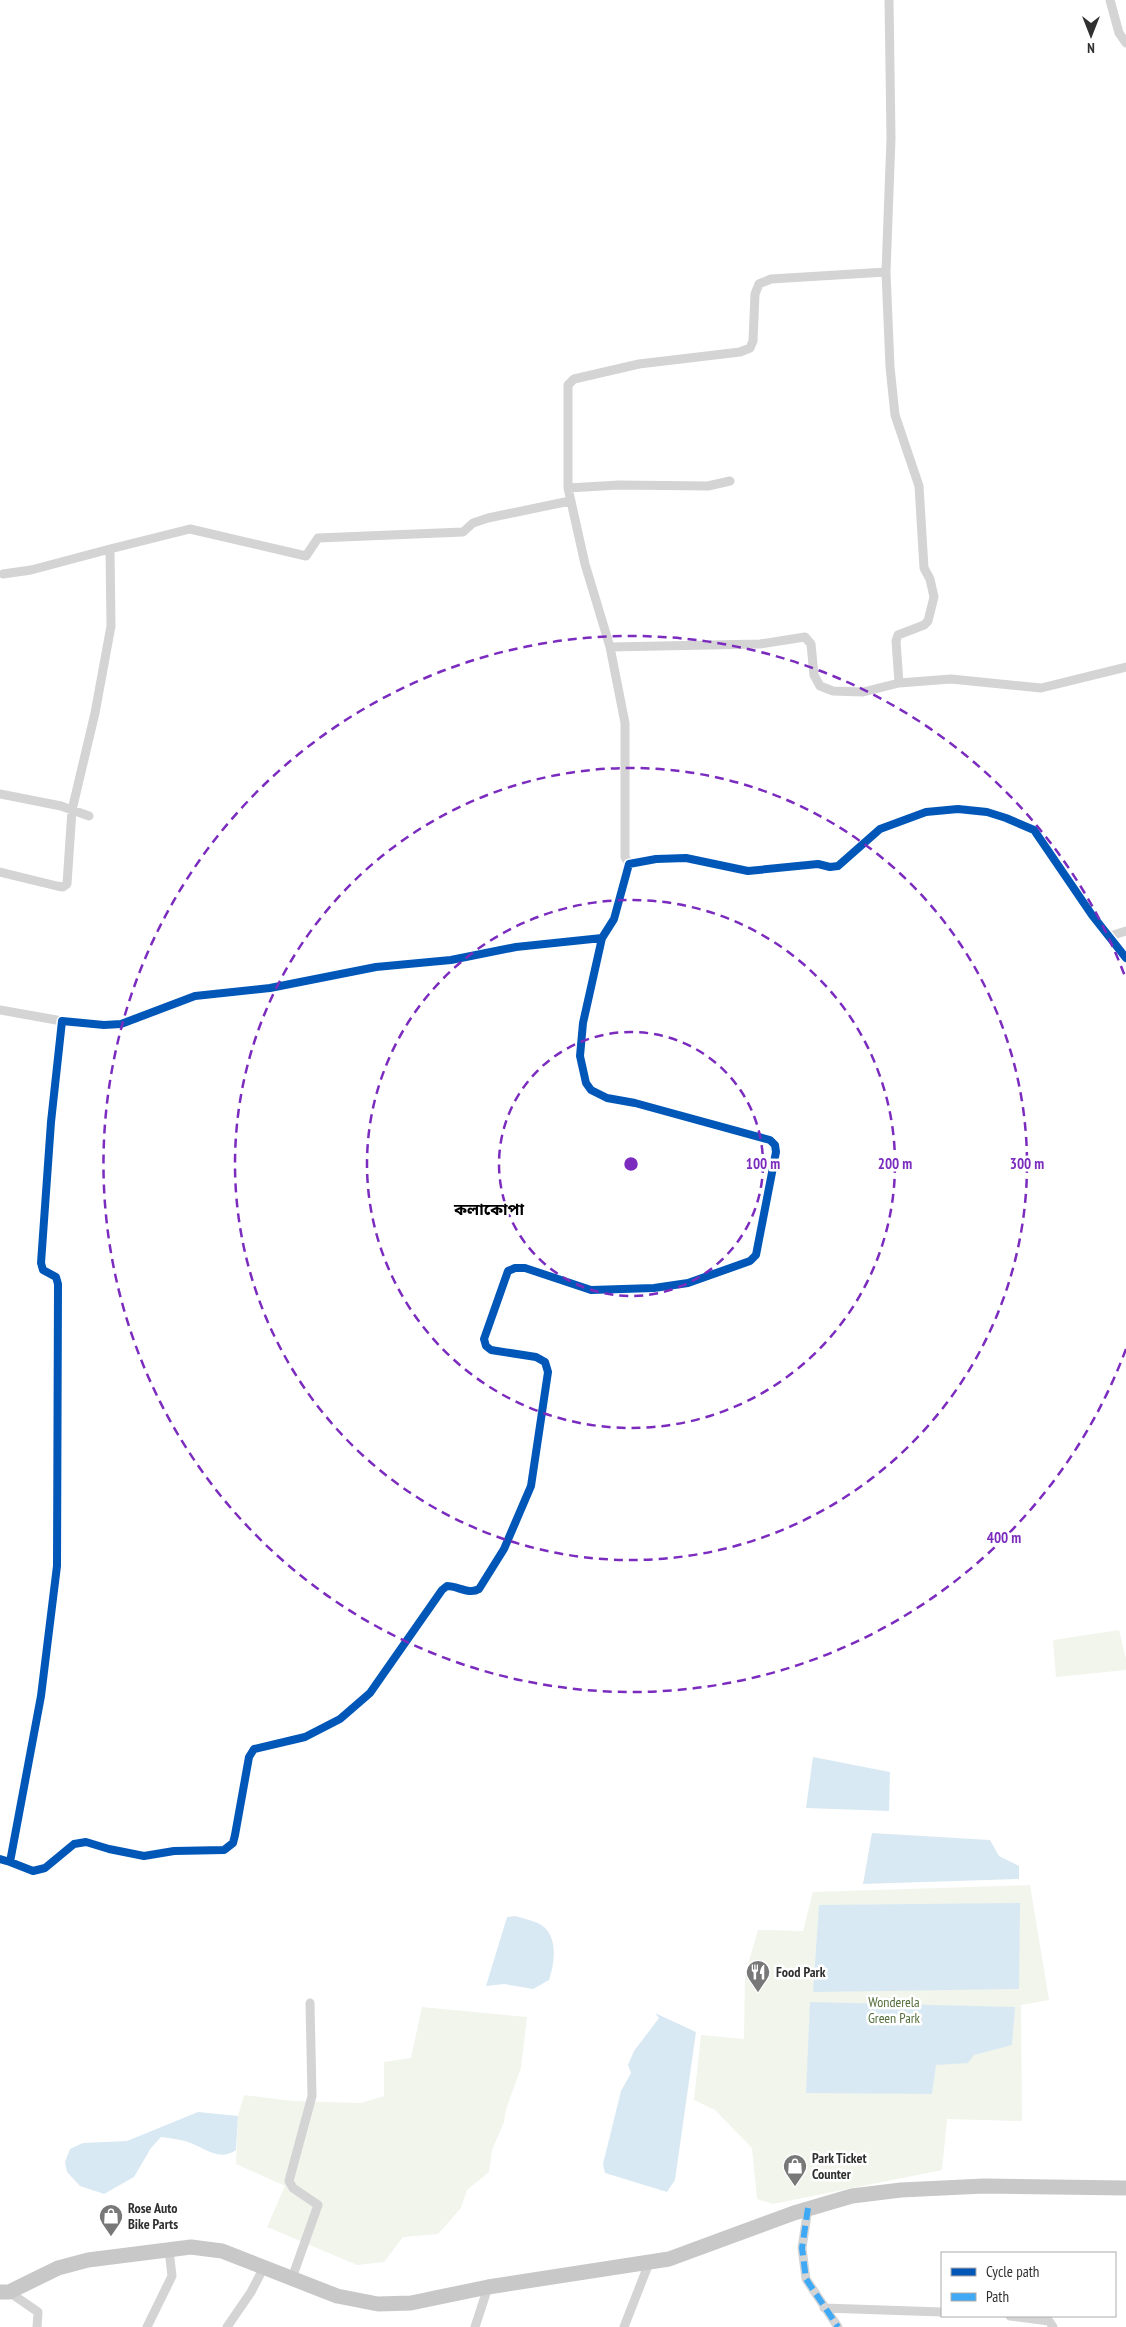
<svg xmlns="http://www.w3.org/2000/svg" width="1126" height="2327" font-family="'PT Sans Narrow','Noto Sans Bengali',sans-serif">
	<rect width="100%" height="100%" fill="#fff"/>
	<path fill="#f1f5ec" d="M1119,1630L1126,1659V1670L1056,1677L1053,1640Z
		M1030,1885L1049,2000L1021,2005L1022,2121L947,2119L942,2170L773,2204L757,2199L752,2148L715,2110L694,2100L701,2035L744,2039L745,1975L758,1930L803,1931L813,1892Z
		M422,2007L527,2017L521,2068L506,2109L504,2122L492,2150L489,2172L467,2190L461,2208L438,2234L403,2237L384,2262L357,2265L267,2227L285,2186L236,2164L238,2116L244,2095L293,2101L361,2103L384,2096V2062L411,2058Z"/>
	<path fill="#d9e9f3" d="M813,1757L890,1772L889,1811L806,1808Z
		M872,1833L990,1840L999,1856L1019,1866V1879L863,1884Z
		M1020,1903L1019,1989L813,1992L819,1905Z
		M515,1916C522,1918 531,1920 538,1923C559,1933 555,1962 549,1980L533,1989L504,1984L486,1986L507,1917Z
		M810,2002L1015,2007L1012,2045L974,2055L968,2063L936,2065L932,2094L806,2093Z
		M655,2013L696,2032L675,2180L667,2192L605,2173L603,2164L621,2091L631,2073L628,2065L634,2051L659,2018Z
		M198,2112L238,2116L236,2150C218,2163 201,2145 185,2141C177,2139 169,2138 161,2137L151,2148L134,2177L104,2194L80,2186L67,2172L65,2162L70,2149L83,2143L127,2141Z"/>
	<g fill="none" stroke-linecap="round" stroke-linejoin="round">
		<path stroke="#d4d4d4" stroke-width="9" d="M889,0L891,138L886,272L890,367L895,415L919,486L924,568L930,579L934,597L928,621L924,625L898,635L896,641L899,683
			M1110,0L1119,33L1126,43
			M568,488L619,485L708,486L730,481
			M110,549L190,529L306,556L318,538L463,532L473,523L488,518L570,501
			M610,647L585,564L568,488V385L574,379L639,364L740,352L750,348L753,341L755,294L759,284L771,279L886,272
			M0,794L61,806L89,816
			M629,864L625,857V723L610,647L760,644L805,637L811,644L814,675L820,686L833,691L863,692L899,683L951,679L1041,688L1126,667
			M0,872L57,886L63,887L67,884L72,810L95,713L111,626L110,549L31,570L3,574
			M1110,936L1126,931
			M0,1010L62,1021
			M0,1859L10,1862L41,1696L57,1566L58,1284L56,1277L43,1270L41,1263L51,1122L62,1021L104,1025L121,1024L195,996L270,988L376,967L451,960L516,947L602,938L614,919L629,864L656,859L686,858L748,871L818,864L830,867L838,866L880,829L926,812L958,809L987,812L1006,818L1034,830L1092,915L1126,958
			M10,1862L33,1871L45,1868L74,1844L86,1842L109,1849L144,1856L174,1851L224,1850L233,1843L235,1835L249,1757L254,1749L305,1737L340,1719L370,1693L442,1590L447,1586C458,1586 469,1595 479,1589L504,1549L531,1486L548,1372L545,1362L536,1357L491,1350L486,1346L484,1339L508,1271L515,1268H525L591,1290L654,1288L688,1283L750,1261L756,1255L776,1152L775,1145L770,1140L635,1103L607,1098L591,1090L586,1083L580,1056L583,1023L602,938
			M808,2208L802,2248L806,2279L838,2327
			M292,2278L318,2205L293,2188L289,2181L312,2096L310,2003
			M9,2292L38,2312L37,2327
			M824,2308L942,2312
			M1010,2316L1049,2321L1053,2327
			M147,2327L172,2276L169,2250
			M227,2327L251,2292L264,2267
			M475,2327L488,2287
			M624,2327L649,2263"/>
		<path stroke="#c8c8c8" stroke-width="15" d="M0,2292H9L58,2268L88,2260L191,2247L222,2251L337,2296L378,2304L411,2303L488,2287L669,2259L794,2213L852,2196L901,2190L984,2186L1126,2188"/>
		<path stroke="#3fa9f5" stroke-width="6" stroke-dasharray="12 6" stroke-linecap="butt" d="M808,2208L802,2248L806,2279L838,2327"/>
		<g stroke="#fff" stroke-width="11">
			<path id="cycleway" d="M0,1859L10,1862L41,1696L57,1566L58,1284L56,1277L43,1270L41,1263L51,1122L62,1021L104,1025L121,1024L195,996L270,988L376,967L451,960L516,947L602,938L614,919L629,864L656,859L686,858L748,871L818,864L830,867L838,866L880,829L926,812L958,809L987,812L1006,818L1034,830L1092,915L1126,958
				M10,1862L33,1871L45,1868L74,1844L86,1842L109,1849L144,1856L174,1851L224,1850L233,1843L235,1835L249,1757L254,1749L305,1737L340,1719L370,1693L442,1590L447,1586C458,1586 469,1595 479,1589L504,1549L531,1486L548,1372L545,1362L536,1357L491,1350L486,1346L484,1339L508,1271L515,1268H525L591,1290L654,1288L688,1283L750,1261L756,1255L776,1152L775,1145L770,1140L635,1103L607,1098L591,1090L586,1083L580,1056L583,1023L602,938"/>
		</g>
		<use href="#cycleway" stroke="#0057b8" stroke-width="8"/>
	</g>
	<g fill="none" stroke="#7b2cbf" stroke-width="2.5" stroke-dasharray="9 6">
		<circle cx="631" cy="1164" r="132"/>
		<circle cx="631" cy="1164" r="264"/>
		<circle cx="631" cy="1164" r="396"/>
		<path d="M1126 1349A528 528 0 1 1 1126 979"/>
	</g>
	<defs>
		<g id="restaurant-pin" transform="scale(1.25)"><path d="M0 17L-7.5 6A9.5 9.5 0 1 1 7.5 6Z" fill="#787878" stroke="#fff"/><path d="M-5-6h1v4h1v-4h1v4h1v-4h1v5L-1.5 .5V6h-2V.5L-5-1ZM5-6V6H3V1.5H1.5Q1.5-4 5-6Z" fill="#fff"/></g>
		<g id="shop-pin" transform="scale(1.25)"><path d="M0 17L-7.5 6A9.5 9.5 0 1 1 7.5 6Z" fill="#787878" stroke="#fff"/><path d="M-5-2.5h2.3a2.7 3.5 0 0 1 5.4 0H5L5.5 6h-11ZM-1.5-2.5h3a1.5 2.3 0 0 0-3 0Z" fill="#fff"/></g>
	</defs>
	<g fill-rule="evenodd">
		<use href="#restaurant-pin" x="758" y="1972"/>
		<use href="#shop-pin" x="795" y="2166"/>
		<use href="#shop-pin" x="111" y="2216"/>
	</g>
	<g text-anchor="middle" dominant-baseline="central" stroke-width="5" stroke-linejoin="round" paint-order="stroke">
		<g font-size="14" font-weight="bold" fill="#303030" stroke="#fff" text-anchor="start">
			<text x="776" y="1972">Food Park</text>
			<text x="812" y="2158">Park Ticket<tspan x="812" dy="16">Counter</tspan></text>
			<text x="128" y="2208">Rose Auto<tspan x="128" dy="16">Bike Parts</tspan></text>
		</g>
		<g font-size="14" fill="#536e3b" stroke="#fff">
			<text x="894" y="2002">Wonderela<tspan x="894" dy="16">Green Park</tspan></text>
		</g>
		<g font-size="16" font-weight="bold" fill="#000" stroke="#fff">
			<text x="489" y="1209">কলাকোপা</text>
		</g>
	</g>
	<circle cx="631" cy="1164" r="8" fill="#7b2cbf" stroke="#fff" stroke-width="2.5"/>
	<g font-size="15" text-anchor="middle" font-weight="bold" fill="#7b2cbf" stroke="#fff" stroke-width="5" stroke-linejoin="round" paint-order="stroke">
		<text x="763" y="1169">100 m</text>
		<text x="895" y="1169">200 m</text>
		<text x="1027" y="1169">300 m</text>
		<text x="1004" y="1543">400 m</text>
	</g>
	<rect x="941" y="2252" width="175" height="65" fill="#ffffff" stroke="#acacac"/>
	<rect x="951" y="2268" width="25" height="8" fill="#0057b8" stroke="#acacac"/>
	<text x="986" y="2277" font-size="15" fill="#303030">Cycle path</text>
	<rect x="951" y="2293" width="25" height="8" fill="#3fa9f5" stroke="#acacac"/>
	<text x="986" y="2302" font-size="15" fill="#303030">Path</text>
	<g transform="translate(1091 35) rotate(180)" stroke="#ffffff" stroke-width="4" paint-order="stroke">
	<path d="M0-4L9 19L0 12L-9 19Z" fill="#303030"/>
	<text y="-8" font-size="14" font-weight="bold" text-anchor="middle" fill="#303030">N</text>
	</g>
</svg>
